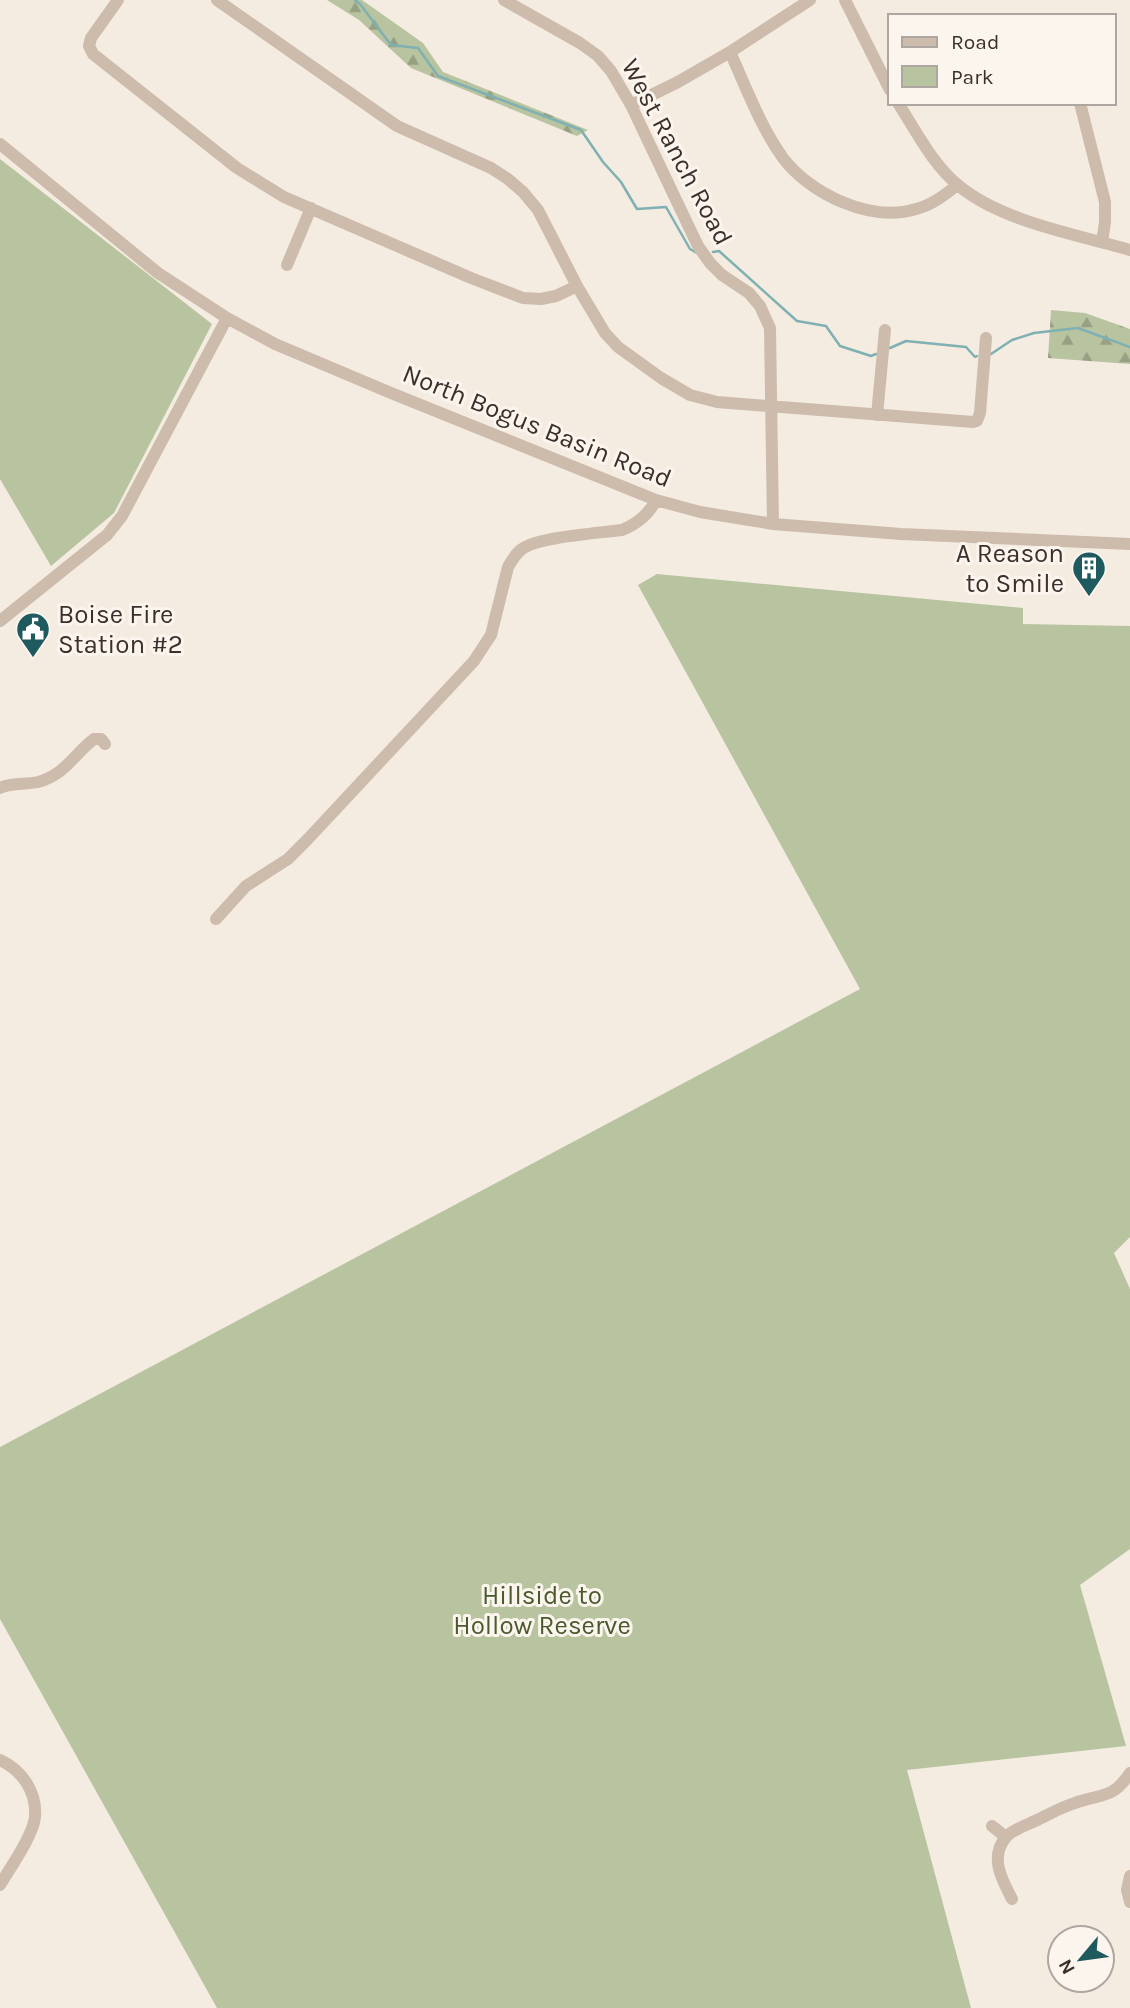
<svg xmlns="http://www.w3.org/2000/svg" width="1130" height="2008" font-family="Karla,sans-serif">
	<defs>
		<pattern id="forest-firs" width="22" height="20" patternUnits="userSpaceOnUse" patternTransform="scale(1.75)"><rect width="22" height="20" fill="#b8c4a0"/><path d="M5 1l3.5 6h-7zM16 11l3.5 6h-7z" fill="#97a083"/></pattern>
	</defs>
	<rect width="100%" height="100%" fill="#f4ebe1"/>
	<path fill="#b8c4a0" d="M0,159L212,324L114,513L51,566L0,479Z
		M657,574L1023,608V624L1130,626V1237L1114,1253L1130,1289V1549L1080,1585L1126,1746L907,1770L971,2008H217L0,1619V1447L860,989L638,585Z"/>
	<path fill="url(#forest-firs)" d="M327,0H362L423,43L443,72L588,130L577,136L411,68L359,20Z
		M1051,310L1085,313L1130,329V364L1048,358Z"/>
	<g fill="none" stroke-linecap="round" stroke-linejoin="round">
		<path stroke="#7fb0b2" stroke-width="2.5" d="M355,0L360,4L391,45L418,48L438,76L581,130L603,162L621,182L637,209L666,207L690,249L697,253
			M713,252L719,251L797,321L826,326L840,346L871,356L876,354
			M890,348L906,341L966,347L975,357L977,356
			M991,354L1012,340L1034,333L1078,328L1130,347"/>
		<path stroke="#cdbbac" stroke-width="12" d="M118,0L91,38L89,46L93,54L237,168L284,197L471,278L523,298L541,299L556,296L577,286
			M217,0L397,126L491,168L508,179L523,192L538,210L577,286L605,333L618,347L661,378L690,395L717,402L973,422L977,421L980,413L986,338
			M504,0L580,43L598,56L611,71L631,105L698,246L710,263L722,275L749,293L760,306L770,328L773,524
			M845,0L890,90
			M730,52C746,87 760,126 783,158C810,194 871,223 916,209C932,205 945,195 957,185
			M898,103C916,131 933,165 959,186C1003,222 1076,234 1130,250
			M1080,103L1105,202V222L1102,242
			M631,105L678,82L730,52L810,0
			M0,144L158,273L227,318L275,344L391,393L656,500L700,512L773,524L901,534L1130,544
			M287,265L311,208
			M877,415L885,330
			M0,621L107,535L122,516L227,318
			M0,788C12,782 25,785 38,782C66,774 73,755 94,739H101L105,744
			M216,919L246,886L288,859L307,840L474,661L491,635L508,567C512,560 515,554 522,549C538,537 599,533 622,530C637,524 649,514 656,500
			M0,1760C22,1770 37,1792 35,1817C33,1836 10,1868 0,1885
			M992,1826L1006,1837
			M1130,1876L1127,1890L1130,1902
			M1012,1899C1002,1880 989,1857 1006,1837C1012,1830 1026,1825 1035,1821C1048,1815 1061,1807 1075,1803C1102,1793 1112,1800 1130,1773"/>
	</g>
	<defs>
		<g id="building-pin" transform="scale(1.75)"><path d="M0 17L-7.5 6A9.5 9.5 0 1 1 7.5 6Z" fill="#1f5a5e" stroke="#fbf5ee"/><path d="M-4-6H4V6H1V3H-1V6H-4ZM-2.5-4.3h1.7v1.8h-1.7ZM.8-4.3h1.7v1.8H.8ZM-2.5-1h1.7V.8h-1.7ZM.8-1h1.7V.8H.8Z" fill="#fff"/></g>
		<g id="civic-pin" transform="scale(1.75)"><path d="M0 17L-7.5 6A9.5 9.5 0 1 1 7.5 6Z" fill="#1f5a5e" stroke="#fbf5ee"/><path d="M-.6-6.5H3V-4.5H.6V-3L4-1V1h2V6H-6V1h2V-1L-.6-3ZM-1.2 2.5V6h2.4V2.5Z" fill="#fff"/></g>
	</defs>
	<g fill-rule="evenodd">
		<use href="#building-pin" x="1089" y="568"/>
		<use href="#civic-pin" x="33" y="629"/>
	</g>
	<g text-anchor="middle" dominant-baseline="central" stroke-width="6" stroke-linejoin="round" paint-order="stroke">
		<g font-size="26" fill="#3b302b" stroke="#fbf5ee">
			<text transform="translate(677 152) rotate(62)">West Ranch Road</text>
			<text transform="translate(537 426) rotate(22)">North Bogus Basin Road</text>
		</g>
		<g font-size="26" fill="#3b302b" stroke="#fbf5ee" text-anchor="end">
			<text x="1064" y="553">A Reason<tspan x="1064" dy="30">to Smile</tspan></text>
			<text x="58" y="614" text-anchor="start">Boise Fire<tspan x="58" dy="30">Station #2</tspan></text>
		</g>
		<g font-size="26" fill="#4a5a2e" stroke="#fbf5ee">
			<text x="542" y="1595">Hillside to<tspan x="542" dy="30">Hollow Reserve</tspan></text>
		</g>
	</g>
	<rect x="888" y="14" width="228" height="91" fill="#fbf5ee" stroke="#aea6a0" stroke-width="2"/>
	<rect x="902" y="37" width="35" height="10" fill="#cdbbac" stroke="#aea6a0" stroke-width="2"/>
	<text x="951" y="49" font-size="21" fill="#3b302b">Road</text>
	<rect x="902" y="66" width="35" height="21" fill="#b8c4a0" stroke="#aea6a0" stroke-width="2"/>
	<text x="951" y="84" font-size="21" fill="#3b302b">Park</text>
	<g transform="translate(1081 1959) rotate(241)"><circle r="33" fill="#fbf5ee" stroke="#aea6a0" stroke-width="2"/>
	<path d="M0-5L12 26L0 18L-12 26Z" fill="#1f5a5e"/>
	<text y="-10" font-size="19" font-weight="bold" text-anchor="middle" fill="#3b302b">N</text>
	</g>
</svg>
